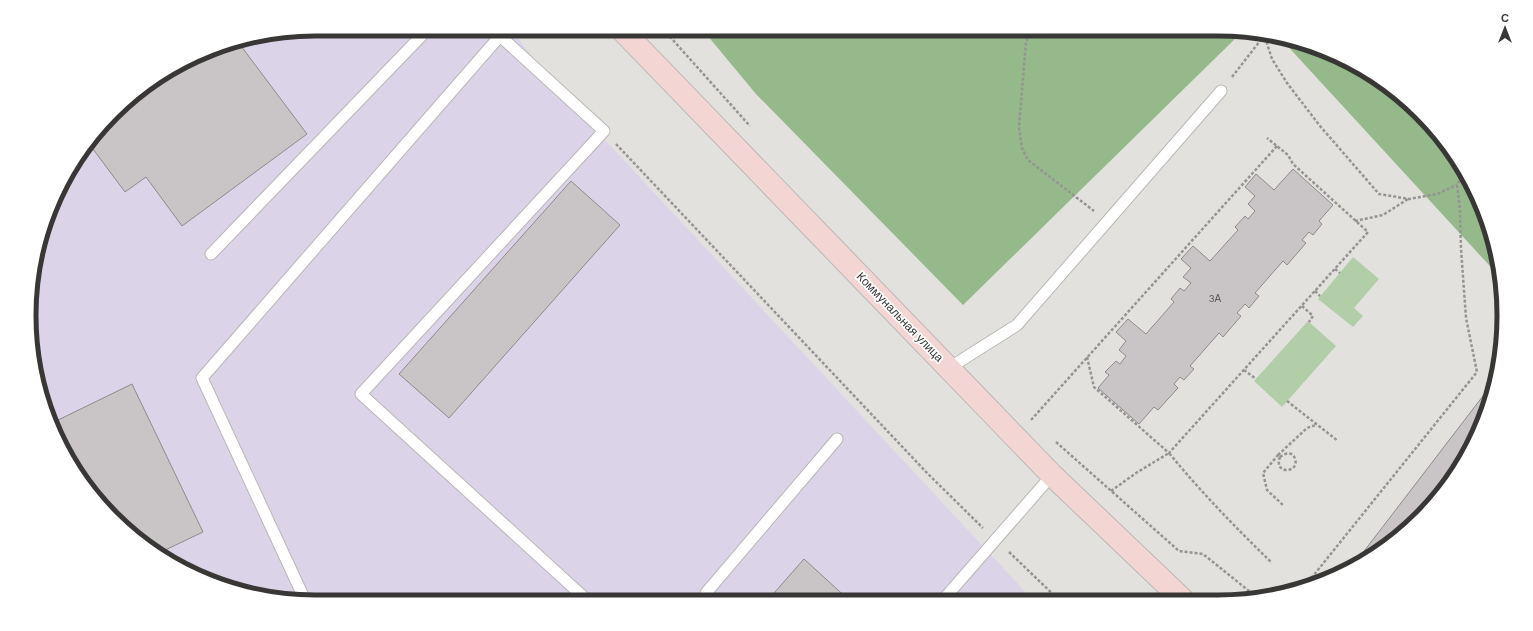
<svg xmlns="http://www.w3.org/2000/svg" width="1533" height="631" font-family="'DM Sans',sans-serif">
	<rect width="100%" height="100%" fill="#e3e1de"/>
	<path fill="#dbd3e8" d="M316,29H511L552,83L1033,600L316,602L224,587L141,543L100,505L68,459L34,371L31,278L44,223L67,172L127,100L172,67L223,44Z"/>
	<path fill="#b1cea9" d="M1353,257L1379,279L1354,308L1363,316L1353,327L1318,299Z
		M1308,321L1336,346L1282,407L1254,381Z"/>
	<path fill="#95b98b" d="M702,29H1217L1241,33L963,305L756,94Z
		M1282,40L1309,44L1361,67L1406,100L1445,141L1474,189L1494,241L1500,277Z"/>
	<path fill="#c9c5c7" stroke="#8e8a8c" d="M238,42L307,134L182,226L146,177L125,192L90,145L127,100L172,67L223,44Z
		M1293,169L1333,205L1319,221L1322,224L1313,235L1309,232L1302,240L1306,243L1287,265L1283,261L1255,293L1259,296L1249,308L1245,304L1237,313L1241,316L1223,337L1219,333L1190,366L1194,369L1184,380L1180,377L1174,384L1178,388L1158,410L1154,407L1139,424L1098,388L1109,375L1105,372L1116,361L1120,364L1126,356L1119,350L1126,341L1116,332L1128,319L1146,334L1174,302L1171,299L1180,288L1184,291L1191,283L1183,277L1191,268L1181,259L1193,246L1210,261L1238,230L1235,227L1245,216L1248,219L1255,211L1248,204L1255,196L1245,187L1256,174L1274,190Z
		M571,181L620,225L449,418L399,374Z
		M1496,379L1489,407L1456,474L1406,531L1355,563Z
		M132,384L203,532L159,553L141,543L100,505L68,459L54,422Z
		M804,559L850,601H767Z"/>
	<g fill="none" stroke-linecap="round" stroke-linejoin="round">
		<g stroke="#bab7b5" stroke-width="13">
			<path id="lane" d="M500,36L604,131L361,394L588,601
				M211,254L428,29
				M949,368L1017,325L1221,91
				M305,600L202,378L506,29
				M943,600L1052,475
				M715,601L706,593L837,439"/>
		</g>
		<g stroke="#bab7b5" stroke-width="24">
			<path id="secondary" d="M621,29L1052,475L1183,600"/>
		</g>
		<path stroke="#959492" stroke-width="2.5" stroke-dasharray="3 2" stroke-linecap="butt" d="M663,29L750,126
			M1032,29L1026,42L1019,127L1022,148L1028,160L1094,211
			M1265,37L1272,59L1287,83L1320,126L1379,194L1409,199L1437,194L1457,185
			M1232,77L1263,37
			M616,144L928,474L983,528
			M1355,221L1383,215L1408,199
			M1335,269L1340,273
			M1315,291L1320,296
			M1302,306L1313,316L1309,322
			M1087,357L1094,387L1169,453L1368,232L1293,164L1288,155L1267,138
			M1244,370L1256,379
			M1287,401L1338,441
			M1031,420L1277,146
			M1056,442L1179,551L1203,554L1259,599
			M1278,455L1307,428L1316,425
			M1280,457C1285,453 1293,451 1295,459C1300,473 1273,475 1280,457L1278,455L1263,473L1267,490L1284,506
			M1111,491L1136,473L1169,453C1201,492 1236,528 1272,563
			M1009,552L1059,600
			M1305,586L1477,372L1466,318L1461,249L1460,209L1457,185L1464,171"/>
		<use href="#lane" stroke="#fff" stroke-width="11"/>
		<use href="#secondary" stroke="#f3d5d3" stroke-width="22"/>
	</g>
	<g text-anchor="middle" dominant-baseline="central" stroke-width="3.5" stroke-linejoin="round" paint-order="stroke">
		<g font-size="10" fill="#5c5a5a">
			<text x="1215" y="298">3А</text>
		</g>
		<g font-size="12" fill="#383736" stroke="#fff">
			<text transform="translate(900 317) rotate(46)">Коммунальная улица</text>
		</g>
	</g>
	<path d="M0 0H1533V631H0ZM315 36H1218A279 279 0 0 1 1497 315V316A279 279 0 0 1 1218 595H315A279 279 0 0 1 36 316V315A279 279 0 0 1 315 36Z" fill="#fff" fill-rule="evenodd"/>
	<path fill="none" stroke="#383736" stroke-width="5" d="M315 36H1218A279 279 0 0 1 1497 315V316A279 279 0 0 1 1218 595H315A279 279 0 0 1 36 316V315A279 279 0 0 1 315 36Z"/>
	<g transform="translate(1505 28)" stroke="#ffffff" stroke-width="3" paint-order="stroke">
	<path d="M0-3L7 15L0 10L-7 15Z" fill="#383736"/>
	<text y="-6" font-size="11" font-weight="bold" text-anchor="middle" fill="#383736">С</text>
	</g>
</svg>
